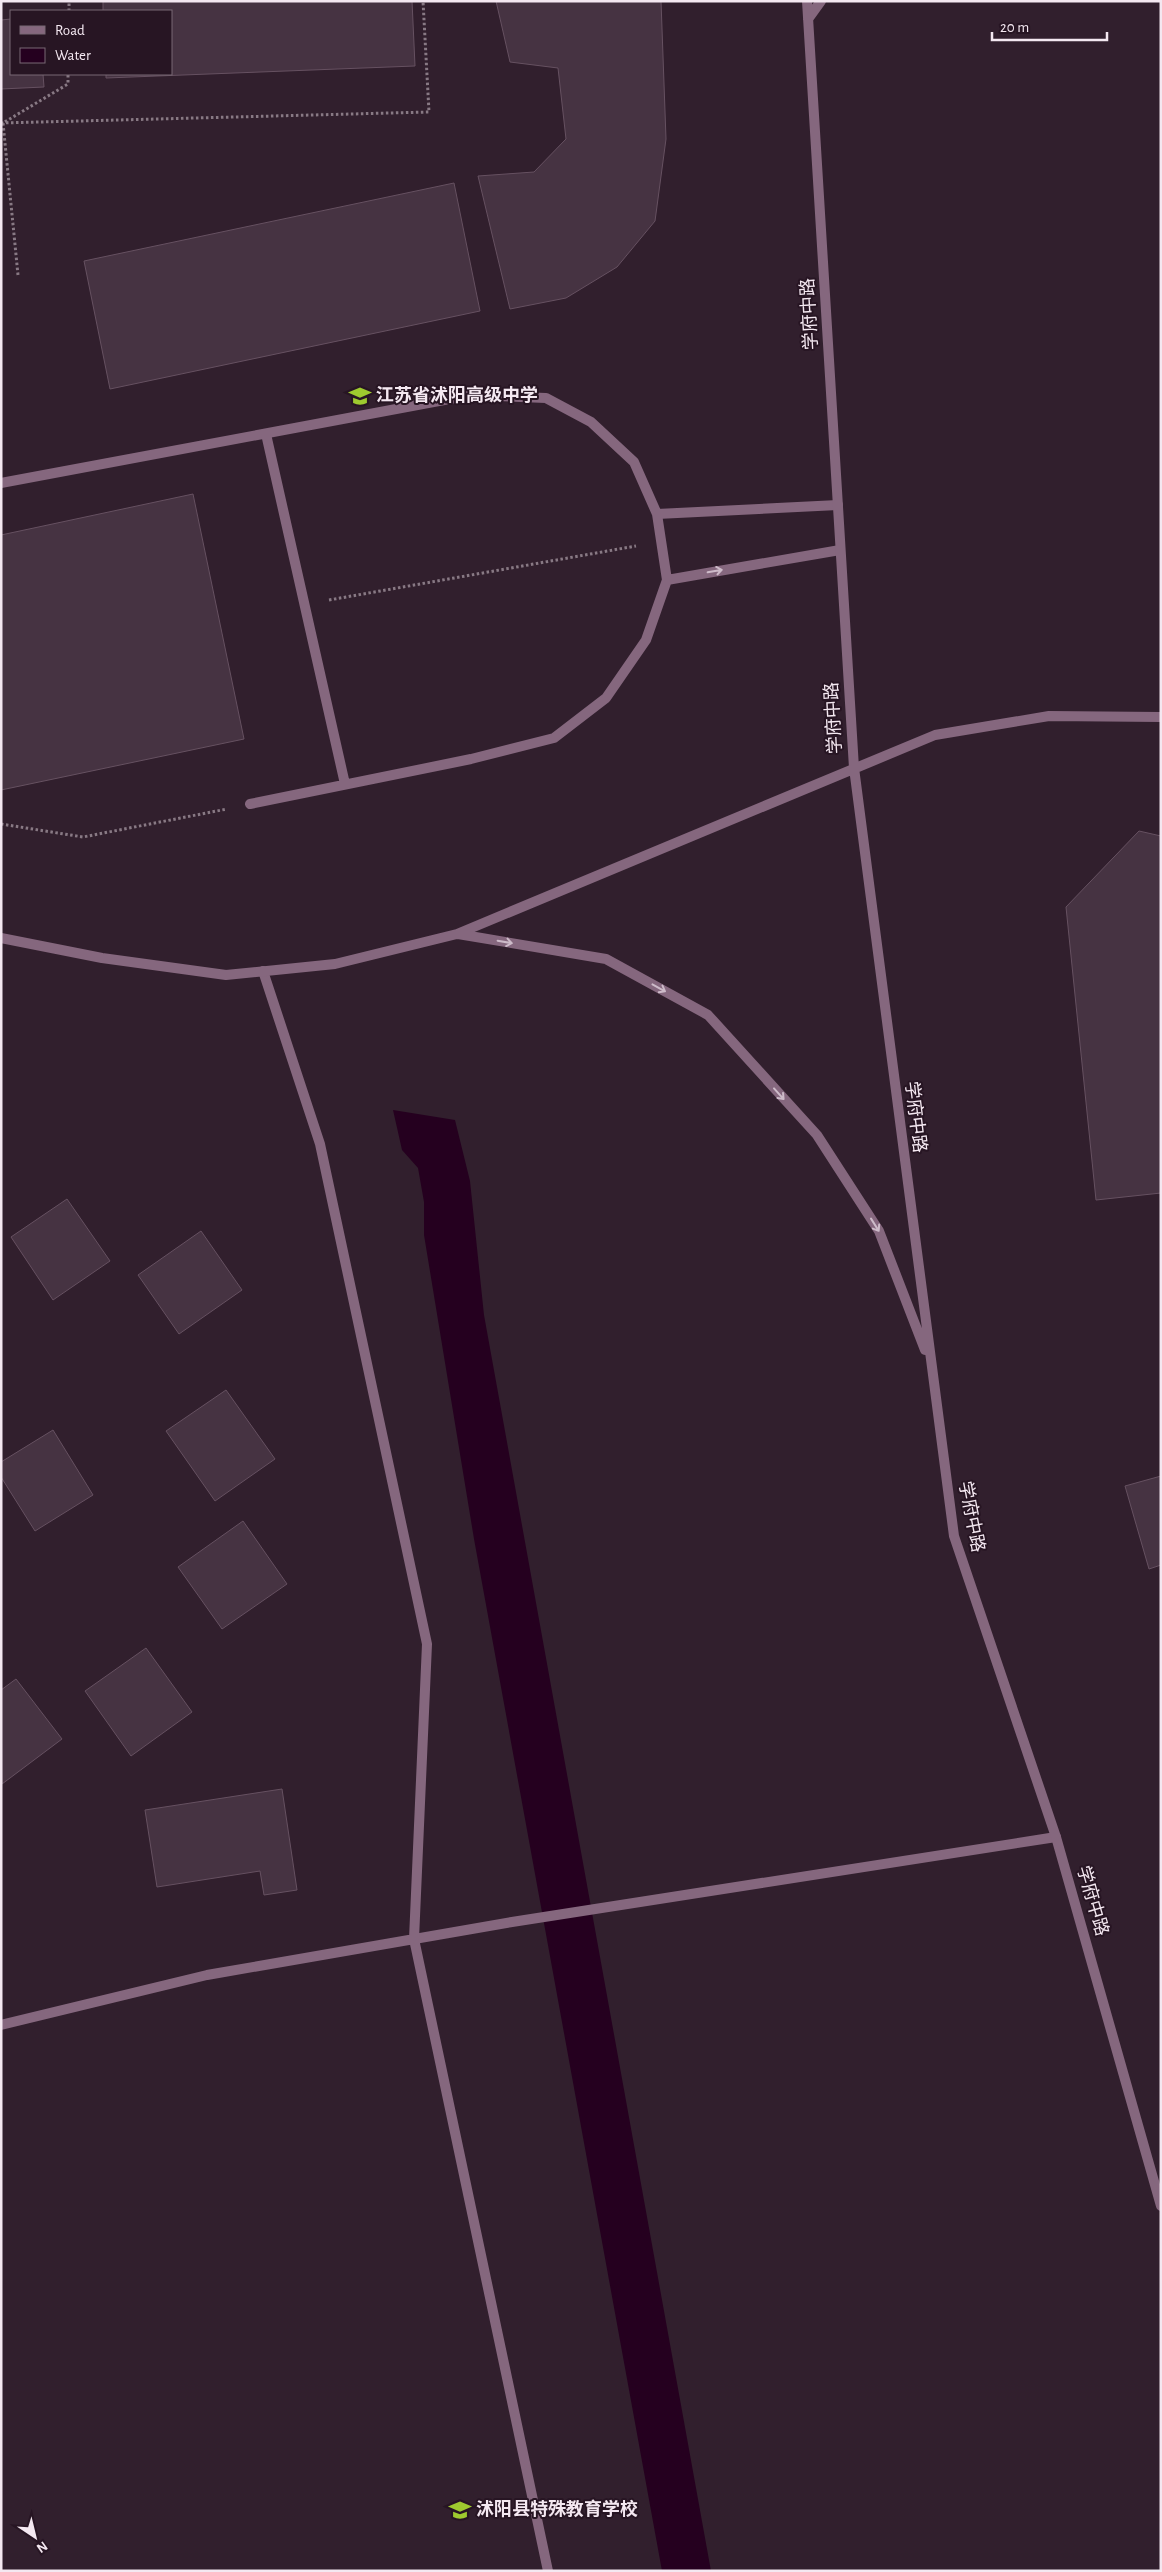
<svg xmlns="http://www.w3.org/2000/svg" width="1162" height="2572" font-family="'Alegreya Sans','Noto Sans SC',sans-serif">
	<rect width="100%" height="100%" fill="#311f2d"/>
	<path fill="#25001f" d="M393,1110L455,1120L470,1181L484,1315L711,2571H662L474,1539L424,1235V1202L418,1168L402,1150Z"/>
	<path fill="#463342" stroke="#665161" d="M103,1H412L415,66L106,78V74H171V11H103Z
		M496,1H661L666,139L655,221L617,267L566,298L510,309L478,176L534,172L566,139L558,68L510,62Z
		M11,19V74H43L44,87L1,89V20Z
		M454,183L480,311L110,389L84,261Z
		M193,494L244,739L1,790V535Z
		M1139,831L1161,836V1193L1096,1200L1066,907Z
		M67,1199L110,1261L53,1300L11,1237Z
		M201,1231L242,1290L179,1334L138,1275Z
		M226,1390L275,1459L215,1501L166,1431Z
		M53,1430L93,1495L35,1531L1,1477V1462Z
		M1161,1476V1565L1149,1569L1125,1486Z
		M243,1521L287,1584L222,1629L178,1567Z
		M146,1648L192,1712L131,1756L85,1691Z
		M16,1679L62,1739L2,1784L1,1690Z
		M282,1789L297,1890L264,1895L260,1871L157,1887L145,1810Z"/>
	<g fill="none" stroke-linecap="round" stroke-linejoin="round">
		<path stroke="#887984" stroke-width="3" stroke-dasharray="2.5 2.5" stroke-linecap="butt" d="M69,11V1
			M1,123L429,112L423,1
			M18,275L3,123L68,84V74
			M329,600L636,546
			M1,824L83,837L227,809"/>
		<path stroke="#85677e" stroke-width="10" d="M266,434L345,784
			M1,483L471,395L546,398L591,422L634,462L657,514L838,505
			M667,580L840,550
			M250,804L471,759L554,738L606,698L646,640L667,580L657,514"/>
		<path stroke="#85677e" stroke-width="10" d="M263,971L320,1144L427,1644L414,1939L548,2571
			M1,2025L207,1975L512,1922L1056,1837"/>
		<path stroke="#85677e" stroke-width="10" d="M807,1L854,768L954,1536L1056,1837L1161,2206
			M808,19L821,1
			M458,934L606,959L708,1015L817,1135L879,1231L925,1350
			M1,938L102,958L226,975L335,964L457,934L935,735L1049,716L1161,717"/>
	</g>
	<defs><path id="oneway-shaft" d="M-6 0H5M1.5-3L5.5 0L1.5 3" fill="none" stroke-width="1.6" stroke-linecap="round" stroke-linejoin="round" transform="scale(1.25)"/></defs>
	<g stroke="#cdbbc9">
		<use href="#oneway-shaft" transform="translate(715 571) rotate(-10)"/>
		<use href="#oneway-shaft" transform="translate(505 942) rotate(10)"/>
		<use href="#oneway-shaft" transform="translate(659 988) rotate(29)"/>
		<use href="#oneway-shaft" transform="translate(779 1094) rotate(48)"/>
		<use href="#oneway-shaft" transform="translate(875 1225) rotate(58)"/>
	</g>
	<defs>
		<g id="school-bare" transform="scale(1.725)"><path d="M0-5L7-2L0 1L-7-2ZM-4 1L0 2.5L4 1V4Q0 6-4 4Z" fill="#9eca2f" stroke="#271523" stroke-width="2.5" paint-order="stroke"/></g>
	</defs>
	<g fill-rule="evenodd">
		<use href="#school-bare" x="360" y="396"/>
		<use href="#school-bare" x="460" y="2510"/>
	</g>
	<g text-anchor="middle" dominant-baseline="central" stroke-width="4" stroke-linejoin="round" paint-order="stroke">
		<g font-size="18" fill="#f4e8f1" stroke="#271523">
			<text transform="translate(810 314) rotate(-93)">学府中路</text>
			<text transform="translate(834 718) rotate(-93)">学府中路</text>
			<text transform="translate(915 1117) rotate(83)">学府中路</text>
			<text transform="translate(971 1517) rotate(79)">学府中路</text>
			<text transform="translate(1092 1901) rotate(74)">学府中路</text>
		</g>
		<g font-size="18" font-weight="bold" fill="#f4e8f1" stroke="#271523" text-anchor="start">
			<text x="376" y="396">江苏省沭阳高级中学</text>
			<text x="476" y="2510">沭阳县特殊教育学校</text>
		</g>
	</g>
	<rect width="1162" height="2572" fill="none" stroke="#f4e8f1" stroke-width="5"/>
	<rect x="10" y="10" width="162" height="65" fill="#271523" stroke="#796975"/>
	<rect x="20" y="26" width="25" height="8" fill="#85677e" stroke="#796975"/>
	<text x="55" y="35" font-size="15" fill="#f4e8f1">Road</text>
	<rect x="20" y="48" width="25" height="15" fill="#25001f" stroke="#796975"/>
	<text x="55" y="60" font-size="15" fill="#f4e8f1">Water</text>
	<g transform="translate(35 2537) rotate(145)" stroke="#271523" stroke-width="4" paint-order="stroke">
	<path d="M0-4L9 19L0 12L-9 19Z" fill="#f4e8f1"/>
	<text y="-8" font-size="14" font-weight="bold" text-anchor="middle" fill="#f4e8f1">N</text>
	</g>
	<path d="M992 32v8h115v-8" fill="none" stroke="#f4e8f1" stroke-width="2.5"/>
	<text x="1000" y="32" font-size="15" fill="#f4e8f1" stroke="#271523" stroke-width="4" paint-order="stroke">20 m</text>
</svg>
